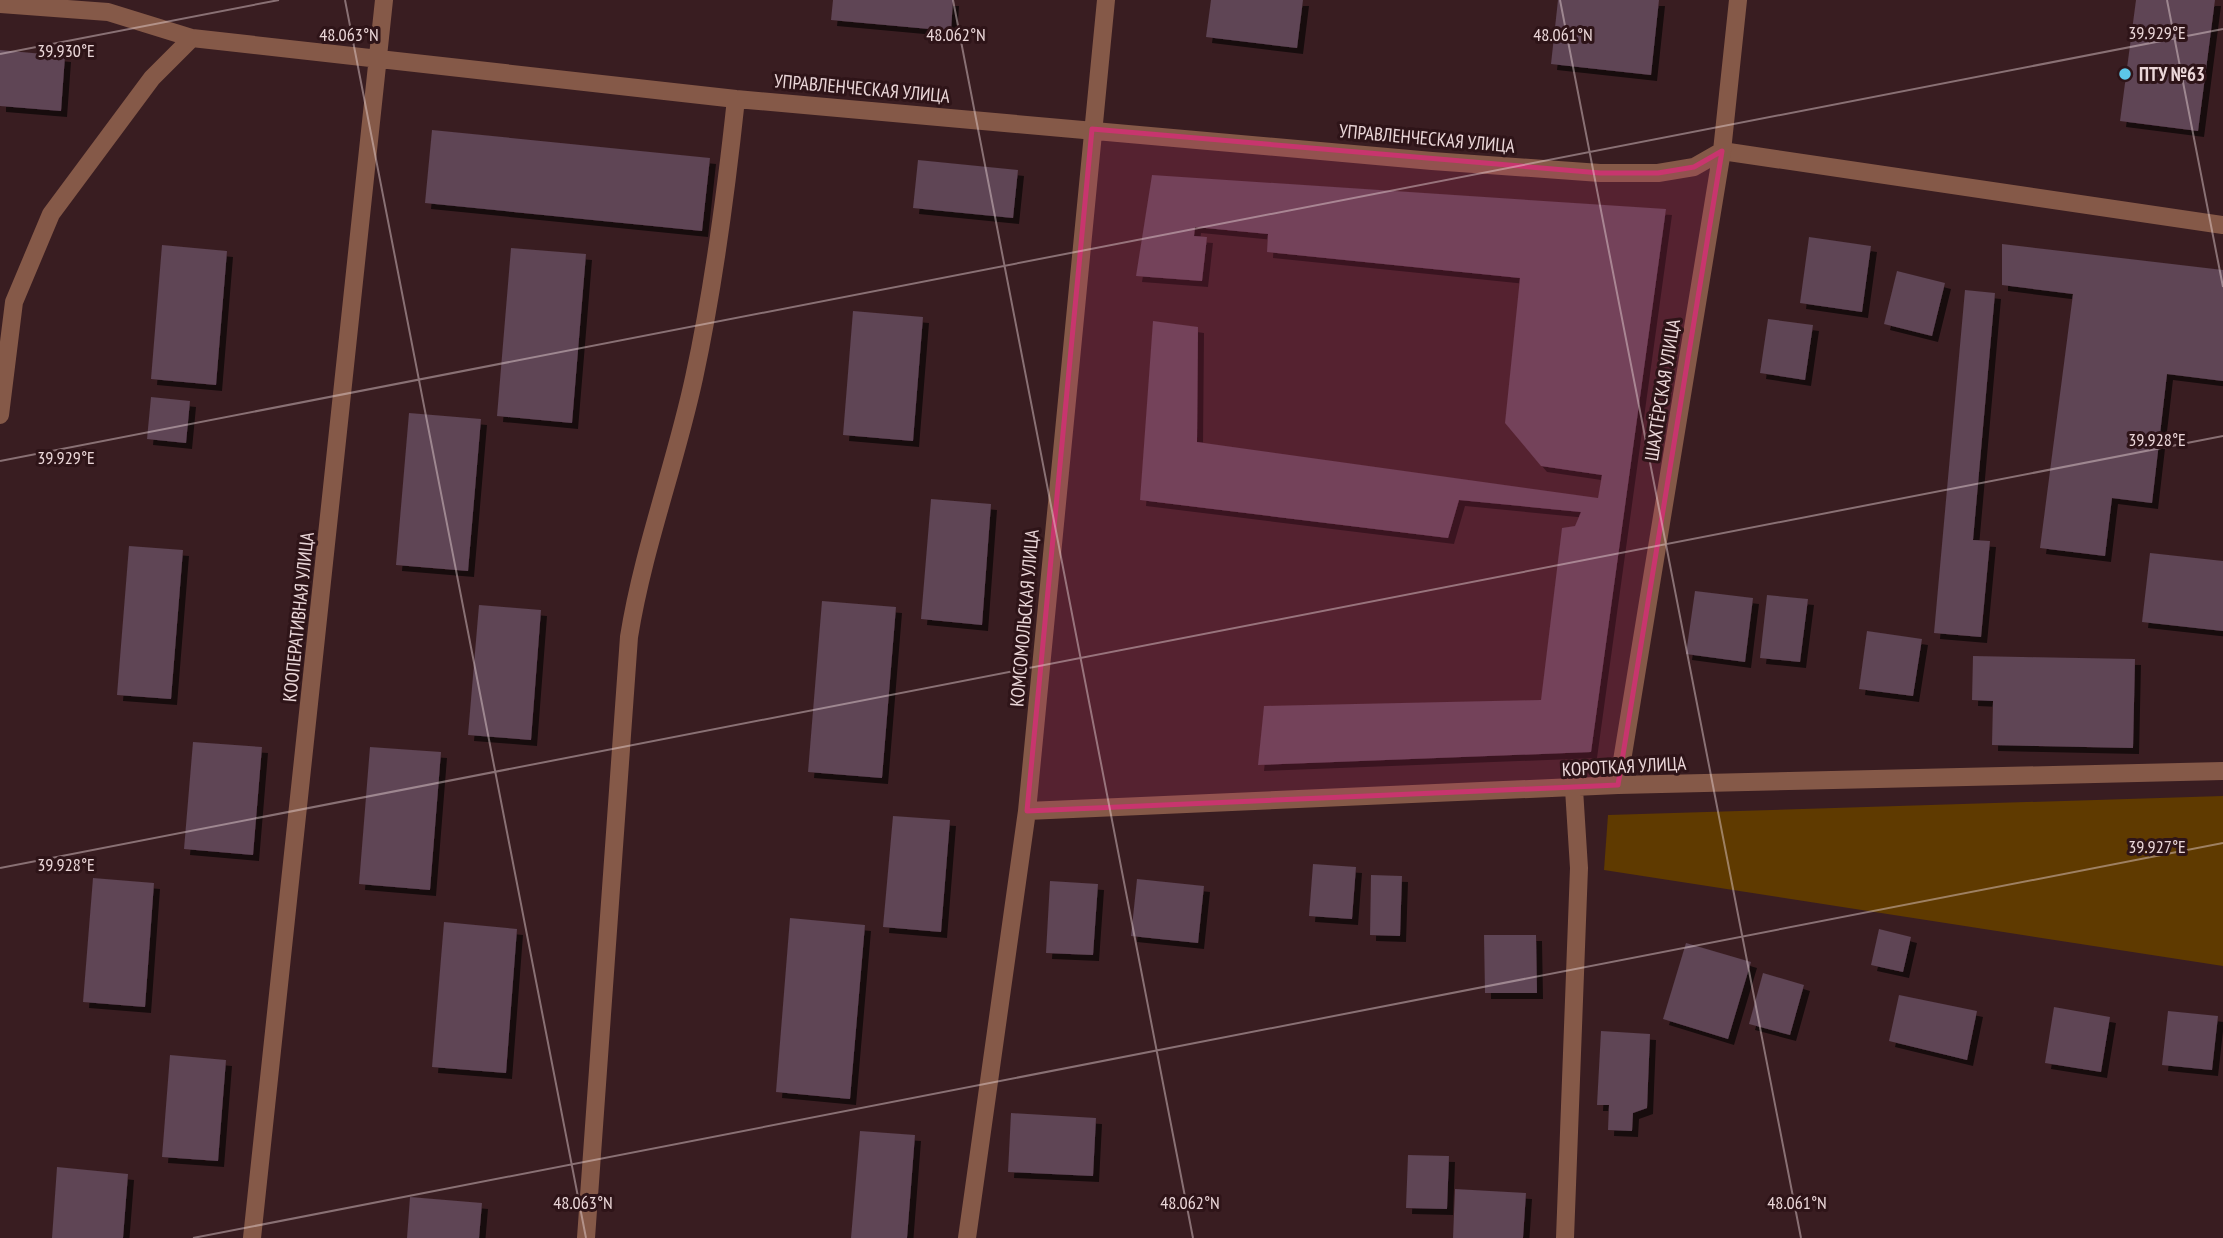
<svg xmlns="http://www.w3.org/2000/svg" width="2223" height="1238" font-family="'PT Sans Narrow',sans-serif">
	<defs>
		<filter id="shadow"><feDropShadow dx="6" dy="6" stdDeviation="0" flood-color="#0009"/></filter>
	</defs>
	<rect width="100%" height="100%" fill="#391d21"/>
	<path fill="#5f3a00" d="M2223,796V966L1604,870L1608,815Z"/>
	<path fill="#5e4454" filter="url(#shadow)" d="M833,0H953L951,31L831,20Z
		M1211,0H1303L1297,48L1206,37Z
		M1558,0H1659L1651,75L1551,64Z
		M2136,0H2215L2198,131L2120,121Z
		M0,50L65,56L61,111L0,106Z
		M432,130L710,158L702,231L425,203Z
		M918,160L1018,170L1013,218L913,208Z
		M1152,175L1666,209L1591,752L1258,765L1264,706L1541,700L1562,528L1575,526L1581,512L1459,500L1448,538L1140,500L1153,321L1198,327L1197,442L1598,498L1602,475L1541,466L1505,423L1520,278L1267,252L1268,234L1195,227L1194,236L1207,237L1202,281L1136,276Z
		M1809,237L1871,246L1862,312L1800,303Z
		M2002,244L2223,270V381L2167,374L2152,503L2112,498L2105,556L2040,548L2073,294L2002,285Z
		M162,245L227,251L216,385L151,379Z
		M511,248L586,254L572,423L497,416Z
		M1897,271L1945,283L1932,336L1884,324Z
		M1965,290L1995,293L1973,540L1990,541L1981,637L1934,633Z
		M853,311L923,317L913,441L843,435Z
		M1768,319L1813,325L1805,380L1760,373Z
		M151,397L190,401L186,443L147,439Z
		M409,413L481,419L468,571L396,565Z
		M931,499L991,504L982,625L921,619Z
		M129,546L183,550L171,699L117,695Z
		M2150,553L2223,561V631L2142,622Z
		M1695,591L1753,598L1745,662L1686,654Z
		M1767,595L1808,599L1800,662L1760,658Z
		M822,601L896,607L882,778L808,772Z
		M479,605L541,610L531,740L468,735Z
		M1867,631L1922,639L1913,696L1859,689Z
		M1973,656L2135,659L2133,748L1992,745L1993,701L1972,700Z
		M193,742L262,747L253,855L184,849Z
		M370,747L441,752L430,890L359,884Z
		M893,816L950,820L941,932L883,927Z
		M1313,864L1356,867L1352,919L1309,916Z
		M1371,875L1402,876L1400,936L1370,935Z
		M93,878L154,883L145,1007L83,1002Z
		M1137,879L1204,886L1198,943L1131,936Z
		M1050,881L1098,884L1093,955L1046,953Z
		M790,918L865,925L850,1099L776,1092Z
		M444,922L517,929L506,1073L432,1067Z
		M1879,929L1911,937L1903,972L1871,965Z
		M1484,935H1536L1537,993H1485Z
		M1686,943L1751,962L1728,1039L1663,1019Z
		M1763,973L1804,985L1790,1035L1749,1024Z
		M1899,995L1977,1011L1967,1060L1889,1041Z
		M2054,1007L2110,1017L2101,1072L2045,1063Z
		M2168,1011L2218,1016L2212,1070L2162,1065Z
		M1601,1031L1650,1034L1647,1108L1633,1113L1632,1131L1608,1130L1609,1105H1597Z
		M170,1055L226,1060L218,1161L162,1157Z
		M1011,1113L1096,1118L1093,1176L1008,1172Z
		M860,1131L915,1135L907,1238H851Z
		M1408,1155L1449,1156L1447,1209L1406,1208Z
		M57,1167L128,1174L123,1238H52Z
		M1455,1189L1526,1193L1523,1238H1453Z
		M410,1197L482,1203L479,1238H407Z"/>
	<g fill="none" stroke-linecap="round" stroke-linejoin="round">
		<path stroke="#855948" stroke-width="18" d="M1722,151L2223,225"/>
		<path stroke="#855948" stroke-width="18" d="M0,4L108,12L192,38L736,99L1432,161L1600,173H1658L1694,167L1722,151
			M0,415L14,302L51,214L152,78L192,38
			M1618,785L1722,151L1738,0
			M1027,811L1618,785L2223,771
			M252,1238L384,0
			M586,1238L629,637C643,549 675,466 694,378C714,286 726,193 736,99
			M967,1238L1027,811L1106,0
			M1565,1238L1579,868L1574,789"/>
	</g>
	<path fill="#c8356e" fill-opacity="0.2" stroke="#c8356e" stroke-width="5" stroke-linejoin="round" d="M1092,129L1600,173H1658L1694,167L1722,151L1618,785L1027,811Z"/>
	<path fill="none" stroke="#ebd7d9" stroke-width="2" stroke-opacity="0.45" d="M345,0L586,1238M953,0L1193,1238M1560,0L1801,1238M2167,0L2223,287M0,54L279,0M0,461L2223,29M0,868L2223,436M193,1238L2223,843"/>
	<circle fill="#5cc7e8" stroke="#2e1418" stroke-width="2.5" cx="2125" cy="74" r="7"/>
	<g text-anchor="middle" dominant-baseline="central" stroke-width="6" stroke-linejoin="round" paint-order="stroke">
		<g font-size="19" font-weight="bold" fill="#ebd7d9" stroke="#2e1418" text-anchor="start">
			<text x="2139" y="74">ПТУ №63</text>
		</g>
		<g font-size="19" fill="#ebd7d9" stroke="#2e1418">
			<text transform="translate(862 88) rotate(5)">УПРАВЛЕНЧЕСКАЯ УЛИЦА</text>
			<text transform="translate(1427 138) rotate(5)">УПРАВЛЕНЧЕСКАЯ УЛИЦА</text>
			<text transform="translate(1662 390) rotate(-81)">ШАХТЁРСКАЯ УЛИЦА</text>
			<text transform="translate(298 617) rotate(-84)">КООПЕРАТИВНАЯ УЛИЦА</text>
			<text transform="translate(1024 618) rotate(-85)">КОМСОМОЛЬСКАЯ УЛИЦА</text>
			<text transform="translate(1624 766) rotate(-3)">КОРОТКАЯ УЛИЦА</text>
		</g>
	</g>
	<g font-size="18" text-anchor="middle" fill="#ebd7d9" stroke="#2e1418" stroke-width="6" stroke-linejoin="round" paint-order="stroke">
		<text x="2157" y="39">39.929°E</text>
		<text x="349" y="41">48.063°N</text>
		<text x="956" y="41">48.062°N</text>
		<text x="1563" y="41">48.061°N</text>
		<text x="66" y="57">39.930°E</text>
		<text x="2157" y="446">39.928°E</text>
		<text x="66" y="464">39.929°E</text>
		<text x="2157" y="853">39.927°E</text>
		<text x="66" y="871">39.928°E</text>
		<text x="583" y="1209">48.063°N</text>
		<text x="1190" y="1209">48.062°N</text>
		<text x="1797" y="1209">48.061°N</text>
	</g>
</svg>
